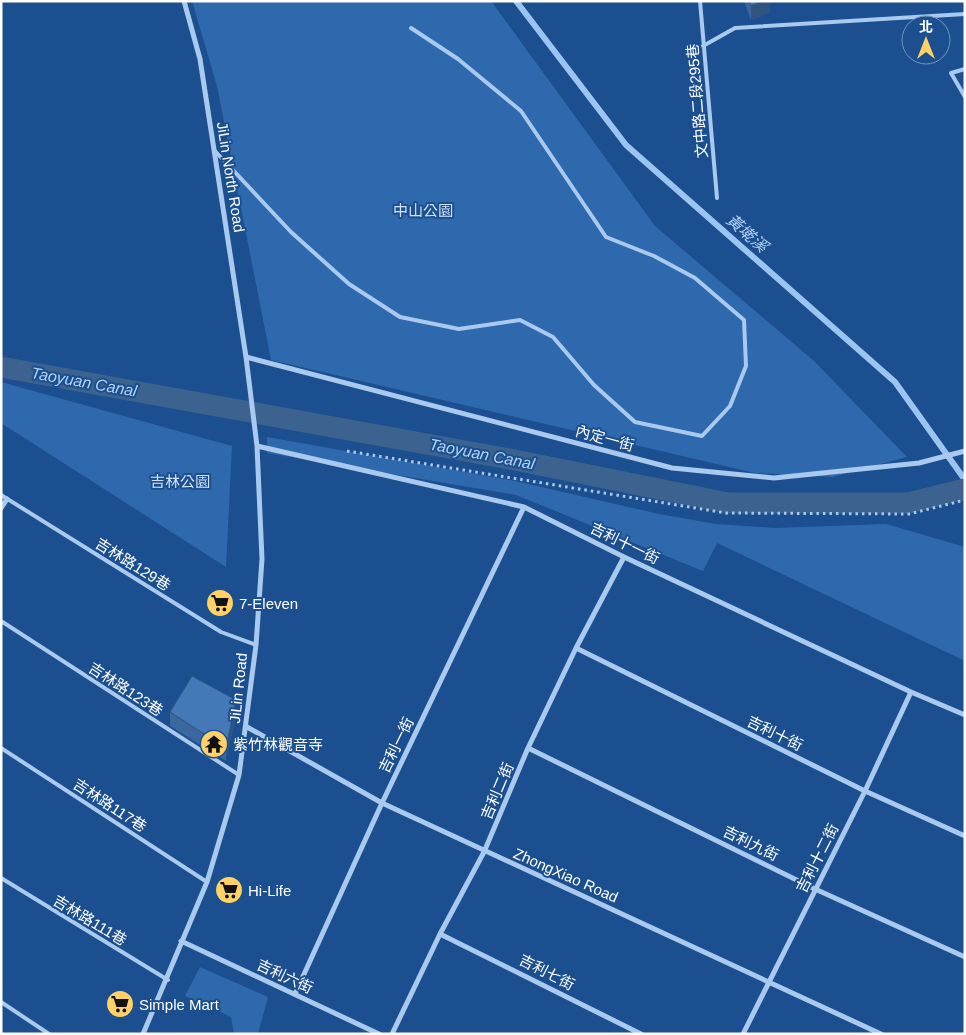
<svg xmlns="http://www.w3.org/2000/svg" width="966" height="1035" font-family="Arial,'Noto Sans TC',sans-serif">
	<rect width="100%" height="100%" fill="#1b4f8f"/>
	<path fill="#2e69ad" d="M192,1H491L655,226L814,361L907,457L833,477L755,473L271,360L217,86Z
		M1,382L232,446L226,567L1,423Z
		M267,437L515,481L659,514L716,524L775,528L886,524L965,547V661L717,543L703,571L516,495L267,453Z
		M200,967L268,997L258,1034H234L231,1017L185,996Z"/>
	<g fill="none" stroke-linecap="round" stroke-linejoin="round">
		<path stroke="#9cc4f0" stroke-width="6" d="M516,1L626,145L895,382L965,480"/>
		<path stroke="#3c6290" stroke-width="21" d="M1,367L515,460L728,503H908L965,489"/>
		<path stroke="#a9c9ee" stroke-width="3" stroke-dasharray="2.5 4" stroke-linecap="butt" d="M347,451L726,513L909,514L965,500"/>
		<path stroke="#a9c9ee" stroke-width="4" d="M700,1L717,198
			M703,46L735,28L965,14
			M965,69L951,73L965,97
			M215,151L291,232L349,284L400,317L459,329L520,320L553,337L594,385L635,422L702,436L730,406L746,366L744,320L695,278L654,256L606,237L521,111L458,59L411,28
			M1,495L221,632L256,645
			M1,621L239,775
			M1,748L207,882
			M1,878L168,980
			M1,1002L49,1034"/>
		<path stroke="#a9c9ee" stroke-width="5" d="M246,357L672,468L774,478L919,463L965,451
			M257,446L524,507L624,557L911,692L965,715
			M1,508L7,499
			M576,648L865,791L965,836
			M247,727L382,803L881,1034
			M528,748L815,889L965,957
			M440,934L641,1034
			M181,941L379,1034
			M295,994L382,803L524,507
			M143,1034L207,882L239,775L256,645L262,559L257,446L246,357L200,59L184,1
			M392,1034L440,934L484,852L528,748L576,648L624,557
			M743,1034L865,791L911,692"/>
	</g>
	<path fill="#3a679d" d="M744,1H770V12L751,20Z
		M170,712L236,714L226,761L170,726Z"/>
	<path fill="#305480" d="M763,1H770V12L751,20V6Z
		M236,700V714L226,761V748Z"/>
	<path fill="#4478b7" stroke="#305480" d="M749,1H763L751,6Z
		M192,676L236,700L226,748L170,712Z"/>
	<defs>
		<g id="supermarket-disc" transform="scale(1.4375)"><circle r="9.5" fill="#ffd166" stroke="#1b4f8f"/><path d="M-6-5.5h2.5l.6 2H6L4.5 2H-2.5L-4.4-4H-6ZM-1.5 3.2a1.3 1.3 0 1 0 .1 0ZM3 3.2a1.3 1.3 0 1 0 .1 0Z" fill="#111"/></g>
		<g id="temple-disc" transform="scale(1.4375)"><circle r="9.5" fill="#ffd166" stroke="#1b4f8f"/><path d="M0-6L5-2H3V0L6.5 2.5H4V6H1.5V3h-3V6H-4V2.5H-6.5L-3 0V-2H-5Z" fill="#111"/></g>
	</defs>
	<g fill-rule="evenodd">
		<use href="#supermarket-disc" x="220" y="603"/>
		<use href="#temple-disc" x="214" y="744"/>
		<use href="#supermarket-disc" x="229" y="890"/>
		<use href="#supermarket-disc" x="120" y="1004"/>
	</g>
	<g text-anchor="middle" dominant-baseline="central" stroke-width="4" stroke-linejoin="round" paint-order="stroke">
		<g font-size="15" fill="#fff" stroke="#1b4f8f">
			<text transform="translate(697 101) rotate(-95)">文中路二段295巷</text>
			<text transform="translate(231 177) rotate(81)">JiLin North Road</text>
			<text transform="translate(605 438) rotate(15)">內定一街</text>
			<text transform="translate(625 543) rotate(26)">吉利十一街</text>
			<text transform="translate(133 564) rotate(32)">吉林路129巷</text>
			<text transform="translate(238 688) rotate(-84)">JiLin Road</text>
			<text transform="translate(126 689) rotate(33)">吉林路123巷</text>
			<text transform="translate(775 733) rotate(26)">吉利十街</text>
			<text transform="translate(396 745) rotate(-64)">吉利一街</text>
			<text transform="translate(497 791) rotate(-67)">吉利二街</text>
			<text transform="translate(110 805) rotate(33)">吉林路117巷</text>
			<text transform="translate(751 843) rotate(26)">吉利九街</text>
			<text transform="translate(817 858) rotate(-63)">吉利十二街</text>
			<text transform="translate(566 875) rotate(24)">ZhongXiao Road</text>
			<text transform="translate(90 920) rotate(31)">吉林路111巷</text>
			<text transform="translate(547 972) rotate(27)">吉利七街</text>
			<text transform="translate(285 976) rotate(25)">吉利六街</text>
		</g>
		<g font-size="15" fill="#cfe3fa" stroke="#1b4f8f">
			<text x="423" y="210">中山公園</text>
			<text x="180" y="481">吉林公園</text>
		</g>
		<g font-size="15" fill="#fff" stroke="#1b4f8f" text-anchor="start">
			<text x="239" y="603">7-Eleven</text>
			<text x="233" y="744">紫竹林觀音寺</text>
			<text x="248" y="890">Hi-Life</text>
			<text x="139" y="1004">Simple Mart</text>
		</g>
		<g font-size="16" font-style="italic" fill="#b5d3f5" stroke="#1b4f8f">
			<text transform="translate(747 233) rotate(41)">黃墘溪</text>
			<text transform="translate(84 382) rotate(10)">Taoyuan Canal</text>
			<text transform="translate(482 454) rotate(11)">Taoyuan Canal</text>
		</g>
	</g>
	<rect width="966" height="1035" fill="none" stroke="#ffffff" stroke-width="5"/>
	<g transform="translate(926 40)"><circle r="24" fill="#1b4f8f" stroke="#7695bc"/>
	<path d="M0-4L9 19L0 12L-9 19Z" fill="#ffd166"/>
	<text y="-8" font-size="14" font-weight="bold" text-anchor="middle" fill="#ffffff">北</text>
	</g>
</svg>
